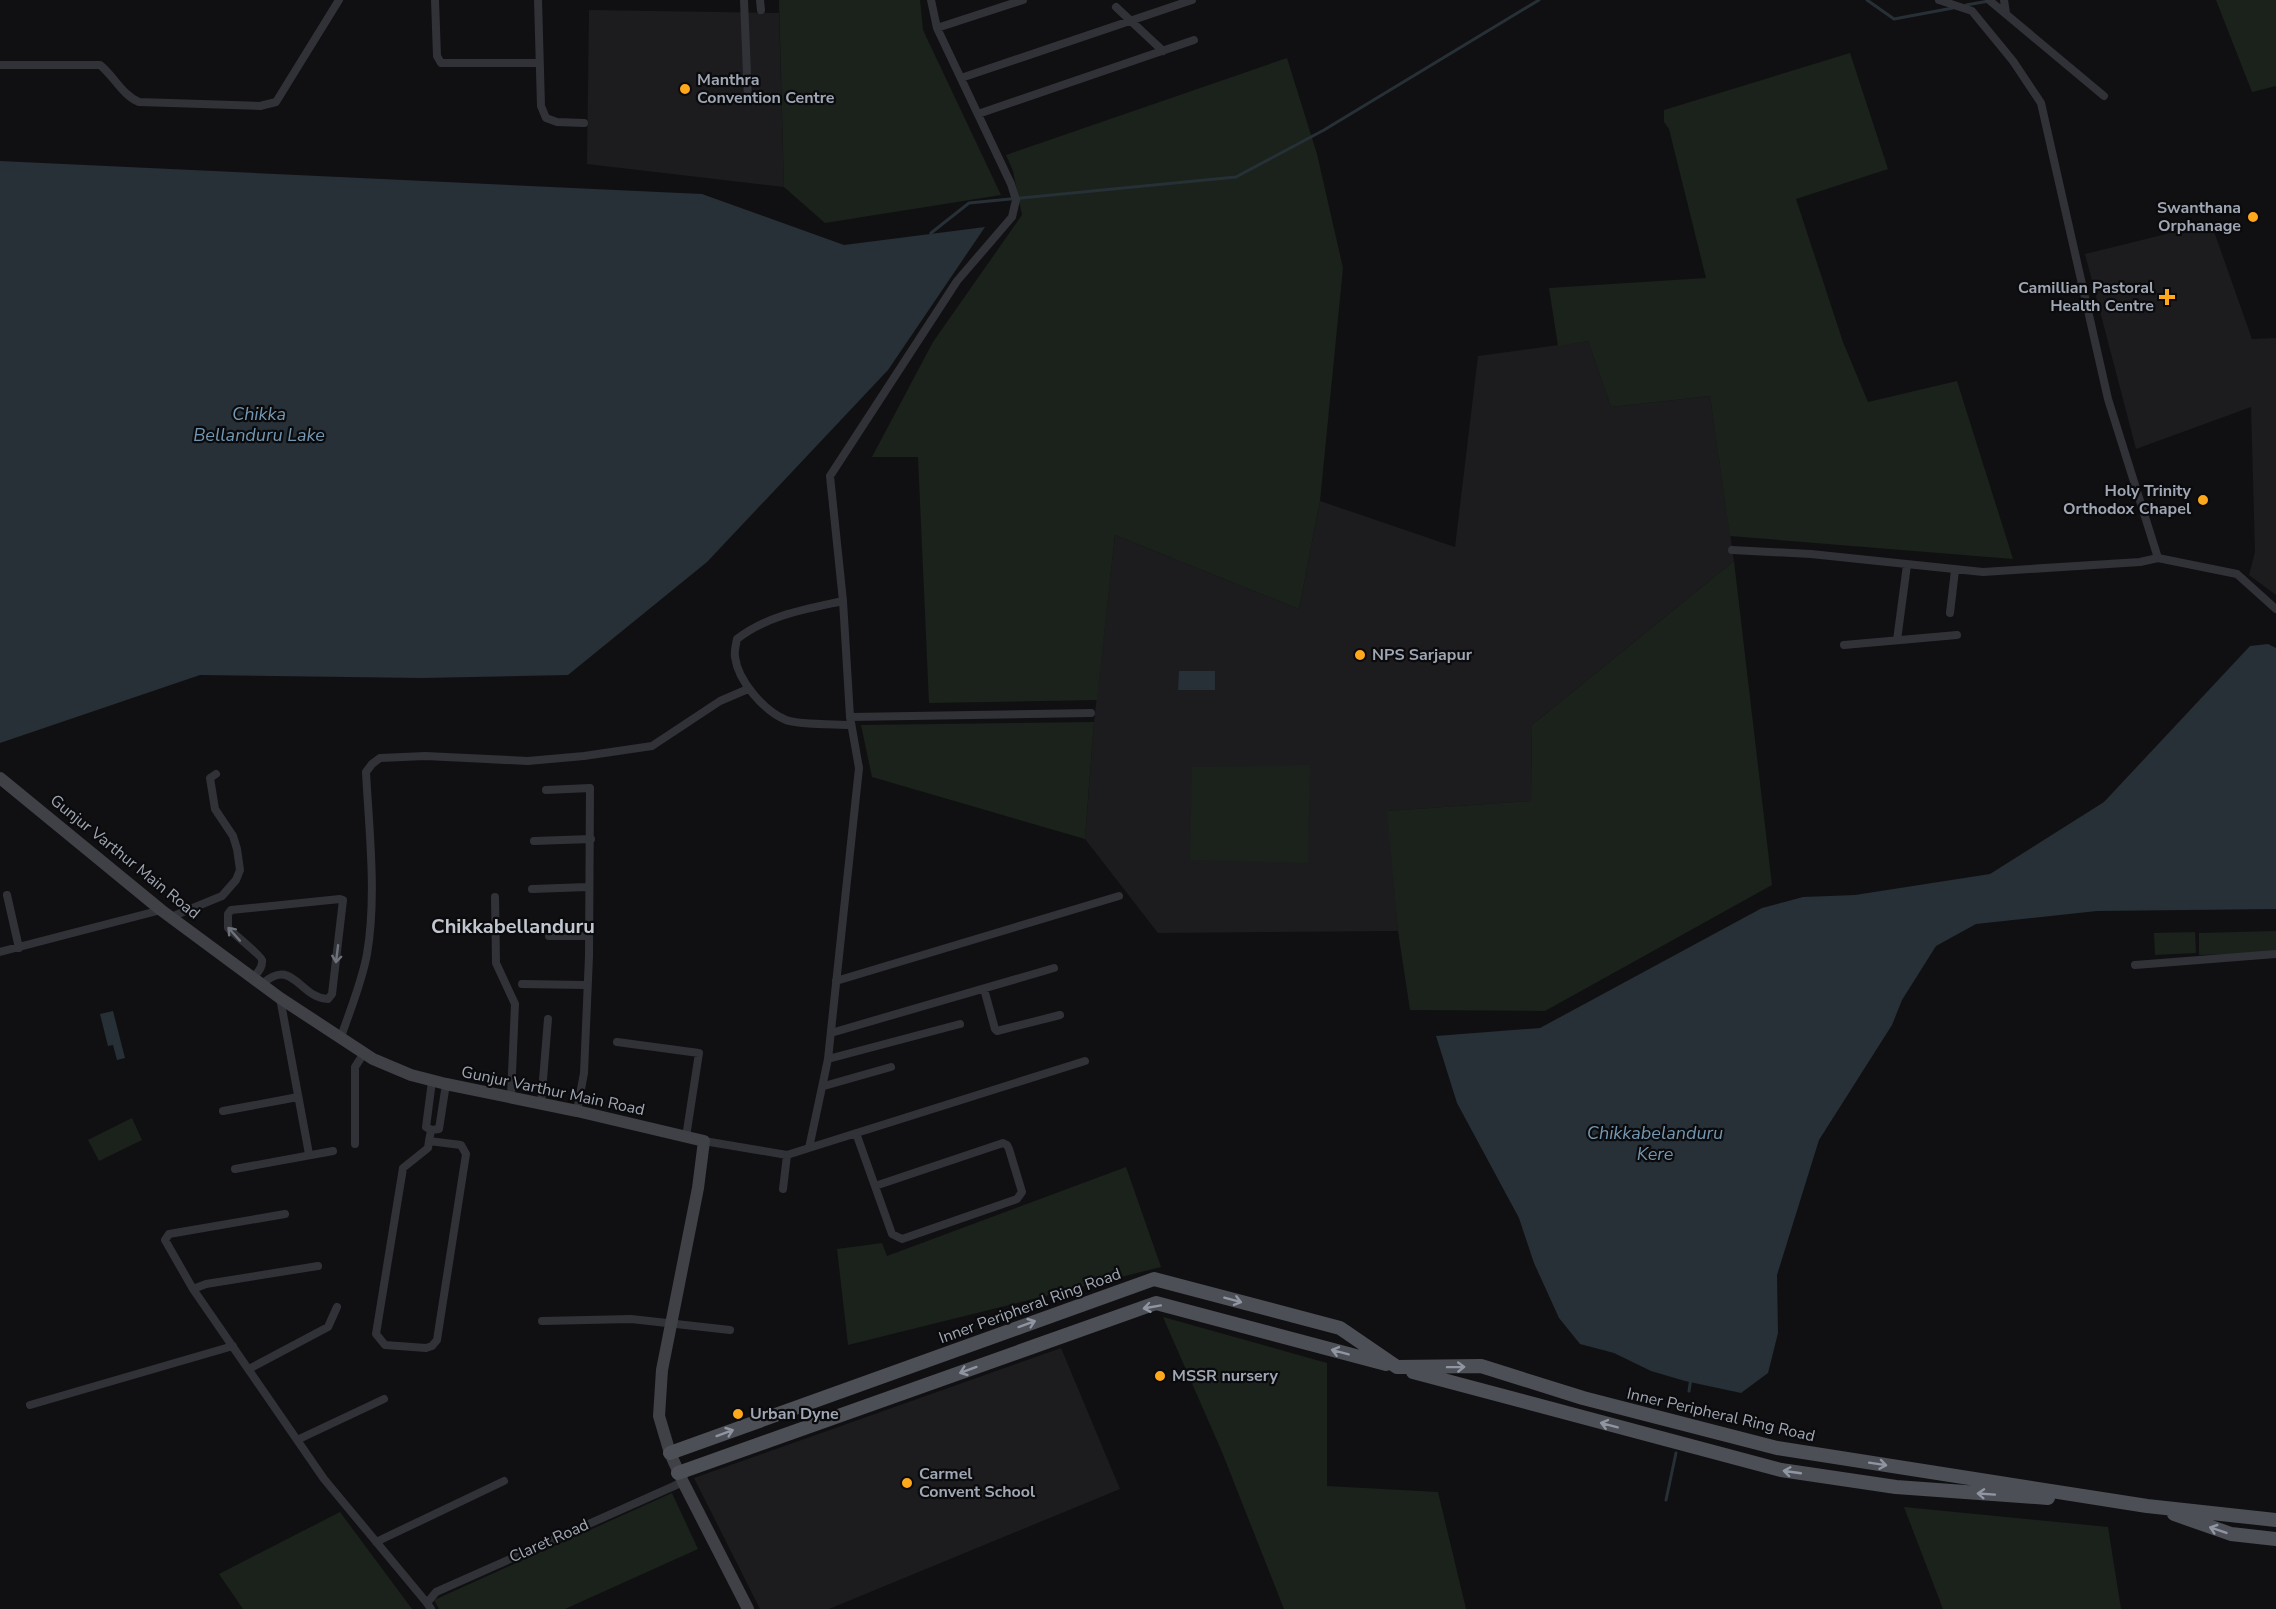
<svg xmlns="http://www.w3.org/2000/svg" width="2276" height="1609" font-family="'Nunito Sans',sans-serif">
	<rect width="100%" height="100%" fill="#101012"/>
	<path fill="#1c1c1f" d="M589,10L779,13L784,187L587,164Z
		M2211,223L2252,339L2276,338V595L2249,575L2255,552L2251,407L2136,449L2085,254Z
		M1588,341L1611,407L1710,396L1734,561L1532,725L1531,801L1388,811L1398,931L1158,933L1085,839L1094,722L1115,535L1299,609L1320,501L1455,547L1478,356Z
		M1061,1348L1120,1489L829,1609H760L694,1478Z"/>
	<path fill="#1a221b" d="M779,0H920L923,30L1001,195L825,223L784,187Z
		M2216,0H2276V86L2252,92Z
		M1850,53L1888,169L1796,199L1843,342L1868,402L1957,381L2013,559L1730,536L1710,396L1611,407L1588,341L1558,346L1549,288L1706,278L1669,129L1664,122V110Z
		M1287,58L1317,154L1343,268L1320,501L1299,609L1115,535L1097,700L929,703L918,457H872L933,342L1022,215L1013,171L1006,155Z
		M1734,561L1772,885L1545,1011L1410,1010L1398,931L1387,811L1531,801L1532,725Z
		M1094,722L1085,839L872,777L861,725Z
		M1310,765L1308,863L1190,860L1192,767Z
		M2276,931V953L2199,955V933Z
		M2195,932L2196,953L2155,955L2154,933Z
		M132,1118L142,1140L99,1161L88,1140Z
		M1126,1167L1161,1267L848,1345L837,1249L882,1243L887,1256Z
		M1163,1317L1327,1363V1486L1438,1492L1466,1609H1284L1222,1452Z
		M672,1493L698,1549L565,1609H439L434,1600Z
		M1904,1507L2108,1527L2121,1609H1943Z
		M340,1512L412,1609H243L219,1574Z"/>
	<path fill="#263036" d="M0,161L702,194L844,245L985,227L888,370L707,562L568,675L422,678L200,675L0,743Z
		M2268,644L2276,648V909L2097,911L1976,924L1936,946L1902,1000L1892,1025L1819,1140L1777,1275L1778,1333L1768,1373L1741,1393L1685,1381L1651,1371L1614,1353L1580,1344L1559,1318L1534,1263L1519,1218L1457,1103L1436,1036L1540,1028L1762,908L1803,897L1855,895L1990,874L2104,802L2250,646Z
		M1179,671H1215V690H1178Z
		M113,1011L125,1058L117,1060L113,1045L108,1046L100,1014Z"/>
	<g fill="none" stroke-linecap="round" stroke-linejoin="round">
		<path stroke="#263036" stroke-width="3" d="M1867,0L1894,19L1953,8
			M1966,5L1989,1
			M931,233L969,203L1236,177L1324,130L1539,0
			M1689,1391L1691,1378
			M1666,1500L1676,1453"/>
		<path stroke="#313237" stroke-width="8" d="M435,0L437,56L441,63H539
			M538,0L541,106L546,118L557,122L584,123
			M744,0L748,99
			M760,0L761,10
			M1939,0L1972,11L2013,61L2041,103L2108,399L2158,558
			M1989,0L2104,96
			M2004,0L2006,13
			M1116,7L1163,51
			M937,28L1023,0
			M0,65H100C114,76 122,95 139,102L260,106L276,102L339,0
			M961,78L1192,0
			M978,114L1194,40
			M1732,550L1811,554L1983,572L2140,562L2158,558L2237,574L2276,609
			M843,601C806,609 768,615 737,639C736,644 734,651 735,657C738,681 764,711 786,720C799,725 835,724 851,725
			M1950,613L1955,570
			M1897,640L1907,565
			M1844,645L1957,635
			M850,717L1091,713
			M546,790L590,788L589,956L584,1073L577,1111
			M534,841L591,839
			M532,889L588,887
			M7,895L19,948
			M495,897L496,963L515,1004L511,1096
			M171,917L222,896L236,880L240,870L237,849L233,836L215,809L210,778L216,774
			M549,936H588
			M0,952L161,910
			M2135,965L2276,954
			M254,977C258,972 263,967 262,960C262,957 233,933 228,928V914L231,910L340,899L343,900L332,994L328,999C299,998 293,956 262,984
			M836,981L1119,896
			M522,984L586,985
			M984,989L995,1029L997,1031L1060,1015
			M280,998L309,1154
			M831,1033L1054,968
			M341,1037C350,1010 362,982 367,954C377,896 369,830 366,772L372,764L380,758L425,756L528,761L584,756L652,746L720,701L748,689
			M617,1042L699,1053L686,1137
			M828,1059L960,1024
			M824,1086L891,1067
			M541,1104L548,1019
			M223,1111L298,1097
			M431,1130L439,1129L446,1084
			M856,1133L892,1234L902,1239L1017,1199L1022,1192L1009,1149L1007,1145L1003,1143L875,1186
			M429,1141L461,1145L466,1154L437,1340L432,1346L426,1348L385,1345L376,1334L403,1168L428,1148Z
			M429,1141L431,1130L426,1127L432,1081
			M704,1141L787,1155L809,1148L828,1059L859,768L850,717L843,601L830,476L957,281L1012,217L1016,200L1011,184L937,28L931,0
			M355,1144V1067L364,1053
			M809,1148L1085,1061
			M235,1169L333,1151
			M783,1189L787,1155
			M285,1214L169,1234L165,1240L193,1289L324,1479L427,1603
			M193,1289L206,1284L318,1266
			M542,1321L631,1319L730,1330
			M249,1369L328,1327L337,1307
			M30,1405L233,1346
			M297,1440L384,1399
			M376,1542L504,1481
			M431,1609L427,1603L436,1592L683,1482"/>
		<path stroke="#3f4147" stroke-width="12" d="M0,778L161,910L280,998L373,1059L411,1075L446,1084L577,1111L704,1141L698,1188L662,1370L659,1416L670,1453L683,1482L748,1609"/>
		<path stroke="#4d4f57" stroke-width="14" d="M1413,1372L1781,1470L1896,1487L2048,1498
			M670,1453L1154,1279L1340,1328L1397,1367L1481,1366L1583,1398L1777,1448L2147,1506L2276,1520
			M678,1473L1156,1303L1386,1364
			M2174,1514L2231,1534L2276,1539"/>
	</g>
	<defs><path id="oneway-shaft" d="M-6 0H5M1.5-3L5.5 0L1.5 3" fill="none" stroke-width="1.6" stroke-linecap="round" stroke-linejoin="round" transform="scale(1.5)"/></defs>
	<g stroke="#6e727c">
		<use href="#oneway-shaft" transform="translate(234 934) rotate(-132)"/>
		<use href="#oneway-shaft" transform="translate(337 954) rotate(97)"/>
	</g>
	<g stroke="#8f95a1">
		<use href="#oneway-shaft" transform="translate(1233 1300) rotate(15)"/>
		<use href="#oneway-shaft" transform="translate(1152 1307) rotate(170)"/>
		<use href="#oneway-shaft" transform="translate(1027 1324) rotate(-20)"/>
		<use href="#oneway-shaft" transform="translate(1340 1352) rotate(-165)"/>
		<use href="#oneway-shaft" transform="translate(1456 1367) rotate(-1)"/>
		<use href="#oneway-shaft" transform="translate(968 1370) rotate(160)"/>
		<use href="#oneway-shaft" transform="translate(1609 1425) rotate(-165)"/>
		<use href="#oneway-shaft" transform="translate(725 1433) rotate(-20)"/>
		<use href="#oneway-shaft" transform="translate(1878 1464) rotate(9)"/>
		<use href="#oneway-shaft" transform="translate(1792 1472) rotate(-172)"/>
		<use href="#oneway-shaft" transform="translate(1986 1494) rotate(-176)"/>
		<use href="#oneway-shaft" transform="translate(2218 1530) rotate(-161)"/>
	</g>
	<g fill="#ffa81b" stroke="#0b0b0d" stroke-width="2">
		<circle cx="685" cy="89" r="6"/>
		<circle cx="2253" cy="217" r="6"/>
		<path d="M2164 288h6v6h6v6h-6v6h-6v-6h-6v-6h6z"/>
		<circle cx="2203" cy="500" r="6"/>
		<circle cx="1360" cy="655" r="6"/>
		<circle cx="1160" cy="1376" r="6"/>
		<circle cx="738" cy="1414" r="6"/>
		<circle cx="907" cy="1483" r="6"/>
	</g>
	<g text-anchor="middle" dominant-baseline="central" stroke-width="4.5" stroke-linejoin="round" paint-order="stroke">
		<g font-size="16" font-weight="bold" fill="#a0a7b4" stroke="#0b0b0d" text-anchor="start">
			<text x="697" y="80">Manthra<tspan x="697" dy="18">Convention Centre</tspan></text>
			<text x="2241" y="208" text-anchor="end">Swanthana<tspan x="2241" dy="18">Orphanage</tspan></text>
			<text x="2154" y="288" text-anchor="end">Camillian Pastoral<tspan x="2154" dy="18">Health Centre</tspan></text>
			<text x="2191" y="491" text-anchor="end">Holy Trinity<tspan x="2191" dy="18">Orthodox Chapel</tspan></text>
			<text x="1372" y="655">NPS Sarjapur</text>
			<text x="1172" y="1376">MSSR nursery</text>
			<text x="750" y="1414">Urban Dyne</text>
			<text x="919" y="1474">Carmel<tspan x="919" dy="18">Convent School</tspan></text>
		</g>
		<g font-size="16" fill="#a0a7b4" stroke="#0b0b0d">
			<text transform="translate(125 857) rotate(39)">Gunjur Varthur Main Road</text>
			<text transform="translate(553 1091) rotate(12)">Gunjur Varthur Main Road</text>
			<text transform="translate(1030 1306) rotate(-20)">Inner Peripheral Ring Road</text>
			<text transform="translate(1721 1415) rotate(13)">Inner Peripheral Ring Road</text>
			<text transform="translate(549 1541) rotate(-24)">Claret Road</text>
		</g>
		<g font-size="18" font-style="italic" fill="#7398b3" stroke="#0b0b0d">
			<text x="259" y="414">Chikka<tspan x="259" dy="21">Bellanduru Lake</tspan></text>
			<text x="1655" y="1133">Chikkabelanduru<tspan x="1655" dy="21">Kere</tspan></text>
		</g>
		<g font-size="20" font-weight="bold" fill="#c1c6d0" stroke="#0b0b0d">
			<text x="513" y="926">Chikkabellanduru</text>
		</g>
	</g>
</svg>
